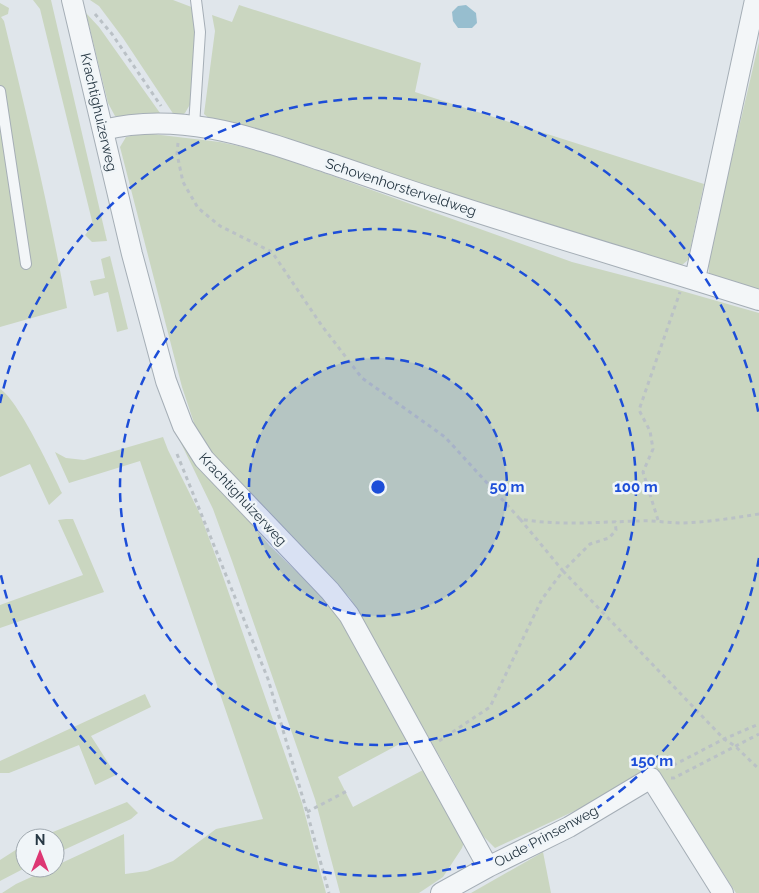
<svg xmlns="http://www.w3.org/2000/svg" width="759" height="893" font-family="Raleway,sans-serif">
	<rect width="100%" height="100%" fill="#e0e6eb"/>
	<path fill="#cad6c0" d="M33,0H51L107,241L92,242L85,235L93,225L40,9Z
		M90,0H173L194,8L197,29L192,101L185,113L176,118L123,38L99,6Z
		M0,3L9,8L8,14L1,17L4,21C27,116 50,212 67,308L0,327Z
		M239,5L421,63L415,92L704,184L688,260L682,265L671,266L214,123L204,114L215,31L212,15L232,22Z
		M86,13L99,27L160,113H142L126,118L115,116L108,103Z
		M759,42V294L709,274L708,260Z
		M144,133L220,142L266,152L572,262L675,289L759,313V893H736L654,765L596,801L495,848L477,830L454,782L350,598L218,463L197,432L182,387L120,147L126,137Z
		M110,256L128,329L117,332L108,292L94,296L90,281L105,278L101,259Z
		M0,389C17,398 52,472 62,493L49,505L30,464L0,477Z
		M163,437L168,450L200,514L219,565L302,803L326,893H2L16,884L51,868H55V866L124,834L125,874L147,871L173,861L216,829L263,819L140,461L69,483L55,452L66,458L84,460Z
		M178,437L269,545L338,612L407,740L338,777L353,807L423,770L464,842L462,848L443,877L419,893H340L315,799L232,561L213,509Z
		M66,519H73L104,592L0,628V605L83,575L58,520Z
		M145,694L151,707L91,736L116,775L95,785L79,745L9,773H0V761Z
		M127,802L138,813L131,819L55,854V838H38Z
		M25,844V868L0,881V860Z
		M543,852L551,893H471Z"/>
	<path fill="#97becf" d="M466,5L476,13L477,23L472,28H458L453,21L452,12L458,6Z"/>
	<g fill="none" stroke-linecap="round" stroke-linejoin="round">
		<g stroke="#a5aeb6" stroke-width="12">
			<path id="lane" d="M0,91L26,264
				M194,126L200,32L196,0"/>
		</g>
		<g stroke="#a5aeb6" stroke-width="22">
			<path id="street" d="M72,0L132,254L166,381L183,426L204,459L330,591L349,615L488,867
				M103,130C178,111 249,136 320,160C362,174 403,189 445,202C549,236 655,267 759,300
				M695,279L755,0
				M441,893L488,867L569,827L651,778L723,893"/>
		</g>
		<path stroke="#bac1c6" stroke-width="3" stroke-dasharray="4 4" stroke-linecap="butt" d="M95,14L112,34L161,106
			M178,143L177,154L183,182L198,208L220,226L272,252L322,326L362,378L445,437L520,519C558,526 599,522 638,521C653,520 668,523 683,523C709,522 734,518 759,514
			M177,454L268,679L307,812L329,893
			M520,519L563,571L590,544L609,538L616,530L615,521
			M658,520L643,472L653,449L650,431L639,410L680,292
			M439,741L490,707L542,599L563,571L724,739L735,746L759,769
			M666,769L724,739L759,724
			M671,778H674L759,734
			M307,812L347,791"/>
		<use href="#lane" stroke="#f3f6f8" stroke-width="10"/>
		<use href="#street" stroke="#f3f6f8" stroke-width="20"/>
	</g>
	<circle cx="378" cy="487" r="129" fill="#1d4ed8" fill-opacity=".12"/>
	<g fill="none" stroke="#1d4ed8" stroke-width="2.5" stroke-dasharray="9 6">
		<circle cx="378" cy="487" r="129"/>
		<circle cx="378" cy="487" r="258"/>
		<path d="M759 558A387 387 0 0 1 0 571M0 403A387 387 0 0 1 759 416"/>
	</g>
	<g text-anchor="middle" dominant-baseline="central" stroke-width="5" stroke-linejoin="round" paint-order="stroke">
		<g font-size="14" fill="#273844" stroke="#f0f5f8">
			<text transform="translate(99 112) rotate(77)">Krachtighuizerweg</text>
			<text transform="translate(401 187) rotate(18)">Schovenhorsterveldweg</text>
			<text transform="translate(243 499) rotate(47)">Krachtighuizerweg</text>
			<text transform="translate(546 836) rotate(-28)">Oude Prinsenweg</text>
		</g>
	</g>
	<circle cx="378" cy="487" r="8" fill="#1d4ed8" stroke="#f0f5f8" stroke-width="2.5"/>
	<g font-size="15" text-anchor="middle" font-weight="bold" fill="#1d4ed8" stroke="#f0f5f8" stroke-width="5" stroke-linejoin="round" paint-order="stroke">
		<text x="507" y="492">50 m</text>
		<text x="636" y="492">100 m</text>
		<text x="652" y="766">150 m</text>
	</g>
	<g transform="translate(40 853)"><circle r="24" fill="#f0f5f8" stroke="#a0a9b0"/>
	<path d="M0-4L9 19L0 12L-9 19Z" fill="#dd3773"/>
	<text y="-8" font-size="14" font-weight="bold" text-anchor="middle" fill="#273844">N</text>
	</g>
</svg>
